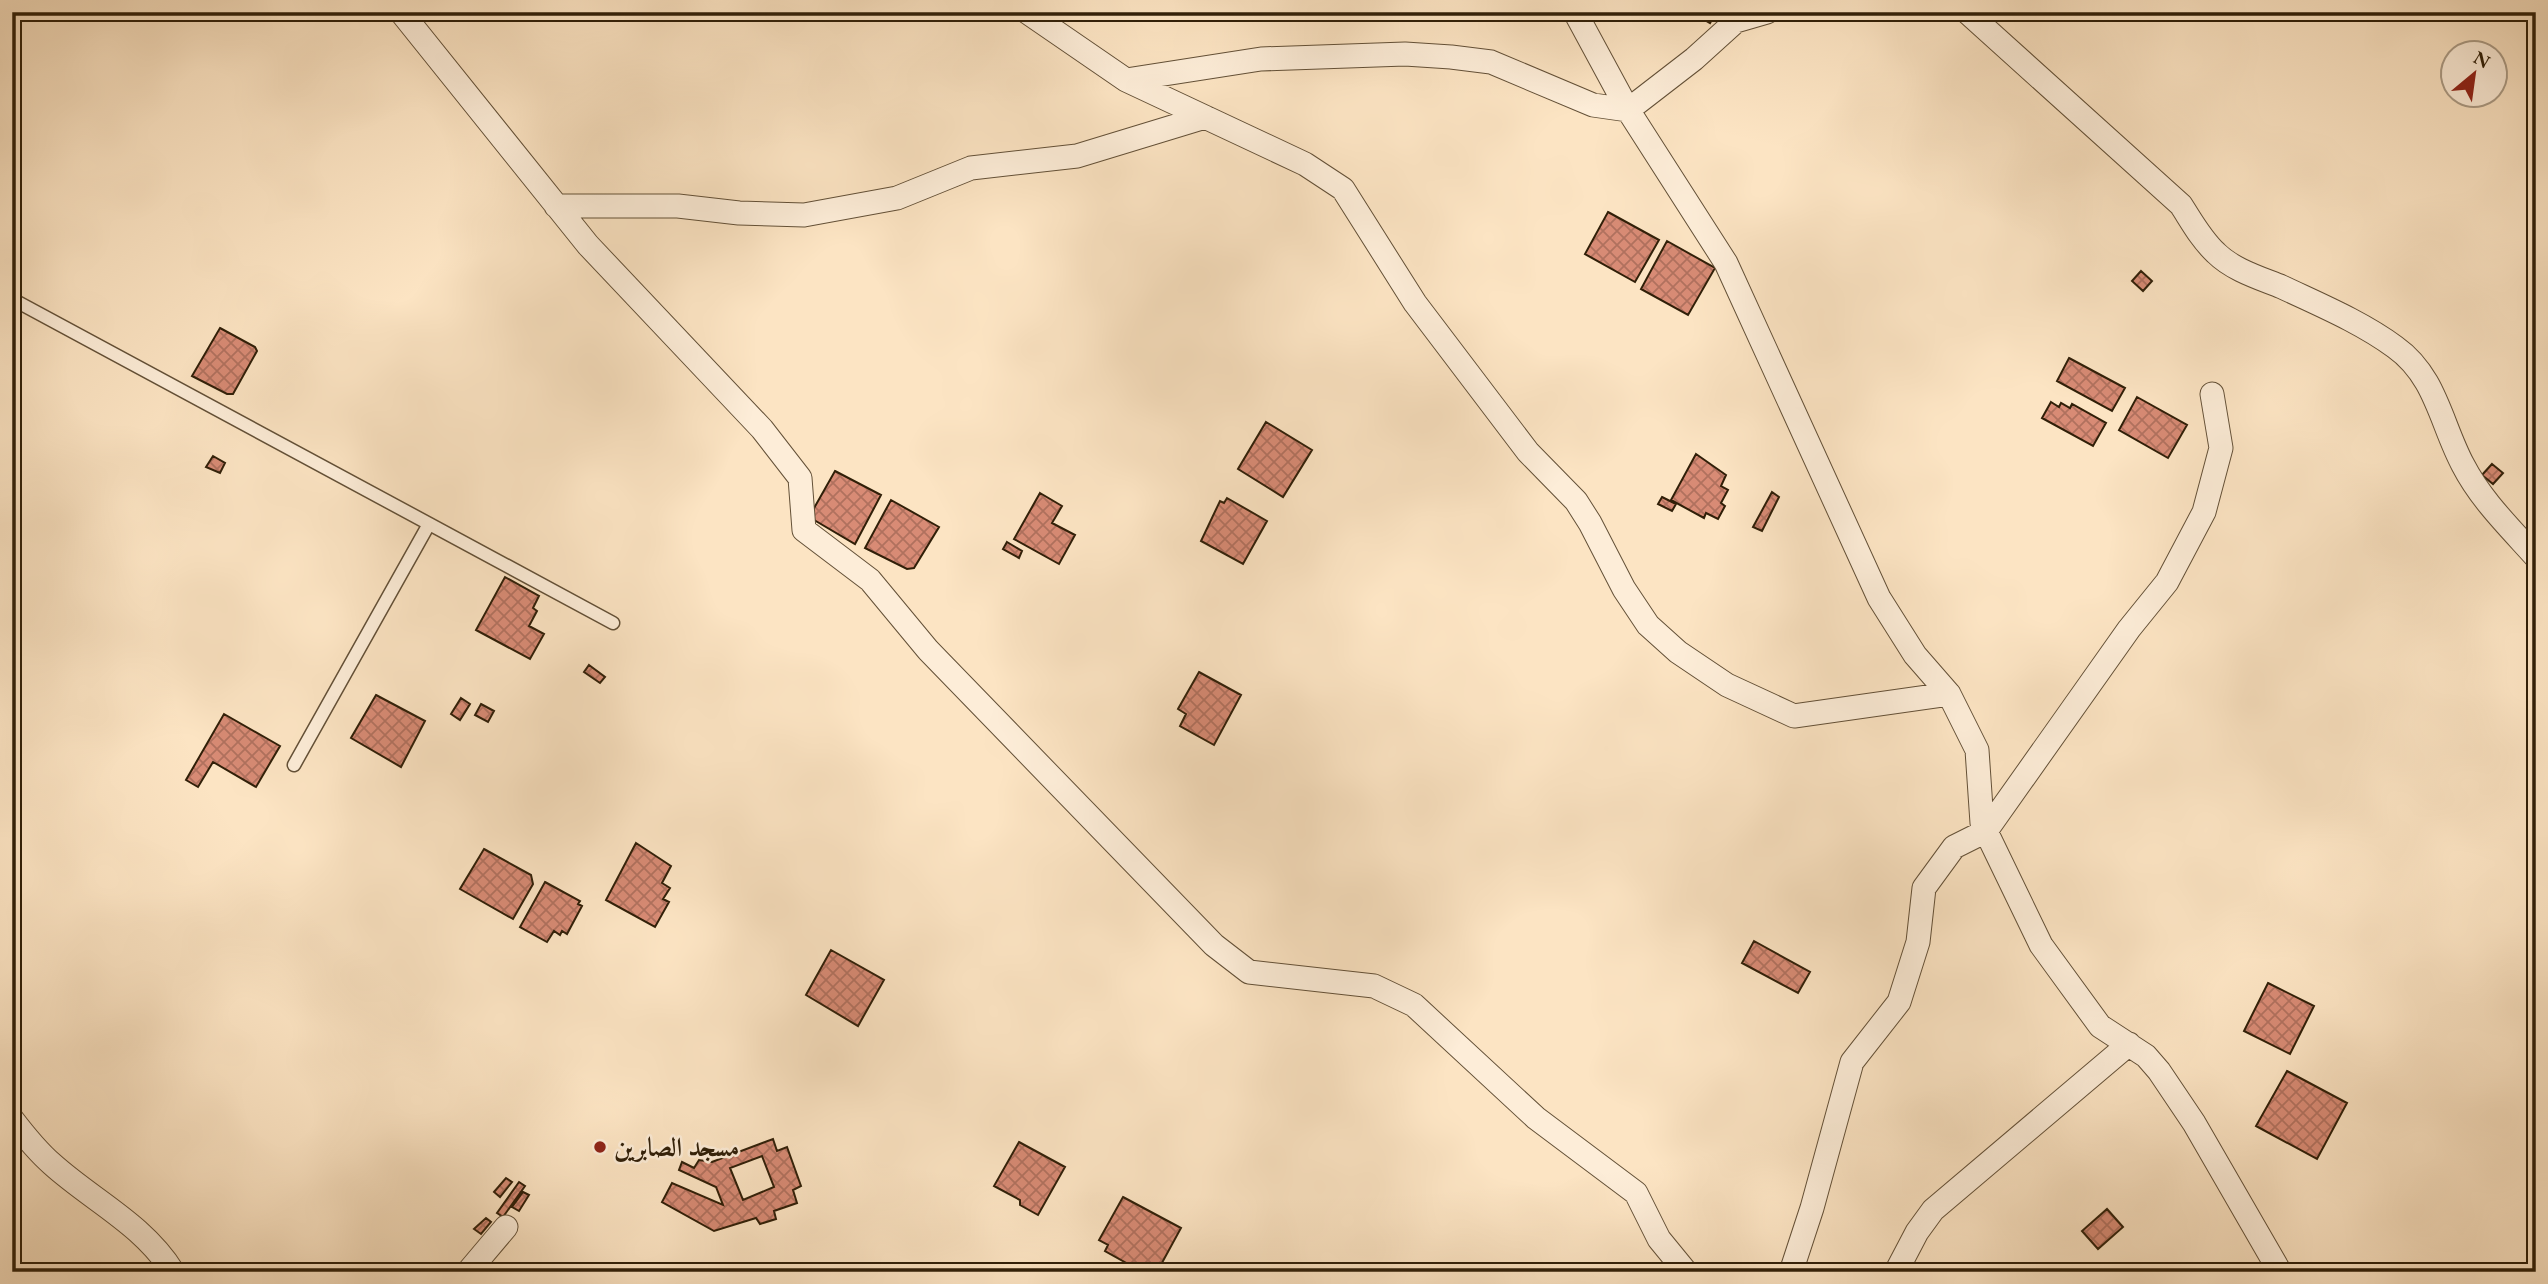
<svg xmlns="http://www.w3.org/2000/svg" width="2548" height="1284" font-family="'EB Garamond',Amiri,serif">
	<defs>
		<pattern id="building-cross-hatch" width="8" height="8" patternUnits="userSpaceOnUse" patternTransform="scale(1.75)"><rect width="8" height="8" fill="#d88b75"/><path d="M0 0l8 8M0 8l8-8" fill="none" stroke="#b0715e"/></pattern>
	</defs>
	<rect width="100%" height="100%" fill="#fce4c3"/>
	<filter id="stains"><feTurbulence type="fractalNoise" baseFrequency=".00286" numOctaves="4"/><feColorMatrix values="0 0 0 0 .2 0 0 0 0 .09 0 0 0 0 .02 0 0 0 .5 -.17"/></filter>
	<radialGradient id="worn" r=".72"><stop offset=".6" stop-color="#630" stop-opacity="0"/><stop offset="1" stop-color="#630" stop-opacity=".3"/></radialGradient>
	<path fill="url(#building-cross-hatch)" stroke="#301f08" stroke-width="2" fill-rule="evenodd" d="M1691,12H1716L1710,23Z
		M1608,212L1659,240L1635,282L1585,254Z
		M1667,241L1715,268L1688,315L1641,289Z
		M2141,271L2152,281L2143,291L2132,281Z
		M220,328L255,347L257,351L233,394H227L192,376Z
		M2069,358L2125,388L2112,411L2057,381Z
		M2137,397L2187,425L2168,458L2119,430Z
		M2051,402L2059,407L2061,403L2070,408L2072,404L2106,423L2093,446L2042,418Z
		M1266,422L1312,450L1283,497L1238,469Z
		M1696,454L1726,475L1721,486L1728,490L1721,503L1725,506L1718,519L1706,513L1704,518L1671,500Z
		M213,456L225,463L220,473L206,467Z
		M2492,464L2503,473L2493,484L2482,475Z
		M835,471L881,495L855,544L809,517Z
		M1772,492L1779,497L1762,531L1753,527Z
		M1040,493L1062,506L1052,523L1075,535L1059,564L1014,539Z
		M1662,497L1676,504L1672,511L1658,504Z
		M1227,498L1267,521L1243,564L1201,541L1220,501L1224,503Z
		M891,500L939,527L914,568L907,569L865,548Z
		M1007,542L1022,551L1019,558L1003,549Z
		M505,577L539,596L533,608L537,611L529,626L544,634L530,659L476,630Z
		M589,665L605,677L600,683L584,672Z
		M1199,672L1241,695L1214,745L1180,726L1186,714L1178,709Z
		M376,695L425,721L401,767L351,738Z
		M461,698L470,704L460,720L451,714Z
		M481,704L494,711L488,722L475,715Z
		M224,714L280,746L256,787L213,762L198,787L186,780Z
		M636,843L671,866L662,883L670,888L663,899L669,902L655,927L606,900Z
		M484,849L531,875L533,884L513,919L460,889Z
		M545,882L580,901L578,904L582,906L567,934L562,931L560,935L554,931L547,942L520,927Z
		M1754,941L1810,972L1798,993L1742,963Z
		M831,950L884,980L858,1026L806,995Z
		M2268,983L2314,1006L2290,1054L2244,1031Z
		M2287,1071L2347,1103L2317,1159L2256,1126Z
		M773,1139L777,1151L787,1147L801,1186L793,1190L797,1203L774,1211L776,1219L760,1224L756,1218L714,1231L662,1202L672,1183L723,1205L716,1187L679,1170L682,1162L694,1168L699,1160L712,1162ZM762,1156L774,1187L743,1200L730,1168Z
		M1019,1142L1065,1167L1038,1215L1020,1205V1200L994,1186Z
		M506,1178L512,1182L500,1197L494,1192Z
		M519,1182L525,1186L503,1217L497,1213Z
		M523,1192L529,1195L519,1211L512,1207Z
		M1123,1197L1181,1228L1157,1272L1142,1267L1139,1270L1105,1251L1108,1245L1099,1240Z
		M2107,1209L2123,1227L2098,1249L2082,1231Z
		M486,1218L491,1222L481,1234L474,1229Z"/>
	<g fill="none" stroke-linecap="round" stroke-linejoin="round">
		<g stroke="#635037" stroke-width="15">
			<path id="lane" d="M12,299L613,623
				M294,765L429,524"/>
		</g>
		<g stroke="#635037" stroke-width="25">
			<path id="street" d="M401,12L588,245L762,429L800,478L804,530L870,580L928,650L1214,945L1249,972L1374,986L1414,1005L1536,1118L1636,1193L1659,1239L1686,1272
				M1027,12L1126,80L1305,164L1343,189L1415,303L1528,452L1576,501L1590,523L1624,589L1648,625L1678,652L1727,685L1794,716L1949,694
				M1575,12L1628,110L1726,263L1879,598L1915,655L1949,694L1977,750L1982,823L2041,945L2100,1026L2146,1056L2159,1071L2194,1123L2280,1272
				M1967,12L2181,205C2192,222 2201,239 2216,253C2233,270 2260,278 2282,287C2320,305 2361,322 2395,347C2436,376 2441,424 2463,465C2481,500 2510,528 2536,557
				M1126,80L1261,59L1405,54L1451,57L1491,62L1593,105L1628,110L1694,59L1736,21L1767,12
				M556,206H678L739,213L804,215L897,198L971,168L1077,156L1205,117
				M12,1119C25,1136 37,1151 52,1164C93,1201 143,1224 173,1272
				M468,1272L506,1227
				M1791,1272L1812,1208L1852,1062L1899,1002L1918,942L1924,888L1954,847L1986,831L2129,629L2167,582L2204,512L2221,448L2212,394
				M1896,1272L1917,1232L1933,1210L2129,1044"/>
		</g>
		<use href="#lane" stroke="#fdedd8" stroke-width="12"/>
		<use href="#street" stroke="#fdedd8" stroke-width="23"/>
	</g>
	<circle fill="#8f2418" stroke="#fdedd8" stroke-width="2.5" cx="600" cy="1147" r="7"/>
	<g text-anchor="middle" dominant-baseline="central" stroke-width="5" stroke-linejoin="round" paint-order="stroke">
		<g font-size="26" font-weight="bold" fill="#301f08" stroke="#fdedd8" text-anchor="start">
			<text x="614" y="1147">مسجد الصابرين</text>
		</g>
	</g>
	<rect width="2548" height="1284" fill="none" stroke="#fce4c3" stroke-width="42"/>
	<rect x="14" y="14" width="2520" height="1256" fill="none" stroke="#301f08" stroke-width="3.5"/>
	<rect x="21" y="21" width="2506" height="1242" fill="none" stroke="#301f08" stroke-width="2"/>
	<g transform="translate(2474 74) rotate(29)"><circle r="33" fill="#fdedd8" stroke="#ab9b85" stroke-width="2"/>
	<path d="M0-5L12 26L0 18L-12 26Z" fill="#8f2418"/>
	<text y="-10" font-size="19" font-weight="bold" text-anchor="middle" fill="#301f08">N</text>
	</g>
	<rect width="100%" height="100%" filter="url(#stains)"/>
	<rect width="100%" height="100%" fill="url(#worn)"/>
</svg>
